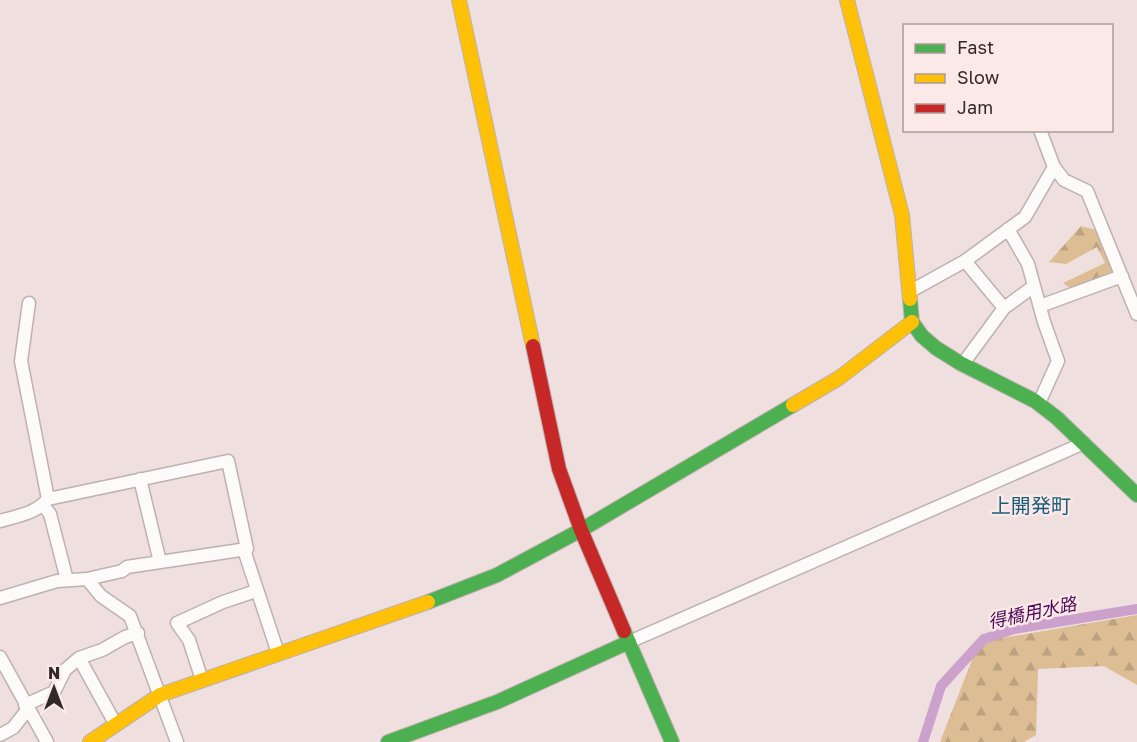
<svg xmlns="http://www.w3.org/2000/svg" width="1137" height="742" font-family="'Golos Text','Noto Sans JP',sans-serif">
	<defs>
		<pattern id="forest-firs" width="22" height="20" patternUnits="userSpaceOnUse" patternTransform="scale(1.5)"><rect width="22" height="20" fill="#dcbd94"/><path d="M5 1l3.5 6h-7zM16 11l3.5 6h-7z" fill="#bda280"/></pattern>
	</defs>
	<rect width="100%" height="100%" fill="#efdfde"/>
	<path fill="url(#forest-firs)" d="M1081,226L1097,230L1116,270L1071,289L1063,283L1105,263L1097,247L1066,264L1049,262Z
		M1137,615V685L1104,666L1038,669L1036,735L1024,742H940L979,642Z"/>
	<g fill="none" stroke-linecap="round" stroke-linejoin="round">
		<path stroke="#cca1cc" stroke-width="10" d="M923,742L941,686L984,639L1014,629L1137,609"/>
		<g stroke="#beb1b0" stroke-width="15">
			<path id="street" d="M1040,130L1054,167L1064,180L1087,191L1137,314
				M1008,229L1028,264L1044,322L1058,361L1039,403
				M965,261L1004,308
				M909,292L965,261L1025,217L1054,167
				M29,303L21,361L48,499
				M1040,306L1122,276
				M962,365L1004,308L1034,286
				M140,479L160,562
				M43,505L50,514L67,580
				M0,521C17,516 37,513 48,499L228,461L247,549L245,553L278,653
				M87,579L122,571L127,567L247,549
				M0,598L57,581L87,579L101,596L130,616L177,742
				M629,642L1084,443
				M0,657L47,742
				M79,658L116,725
				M202,680L189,640L177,623L223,602L256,591
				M25,705L54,692L65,670L79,658L102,650L125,637L138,633
				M0,735L13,728L28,709"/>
		</g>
		<g stroke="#beb1b0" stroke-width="16">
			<path id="fast" d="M910,299L912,322L922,336L936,348L960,363L1035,401L1057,418L1137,495
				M428,602L497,575L581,530L793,405
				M624,631L672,742
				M388,742L497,702L629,642"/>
		</g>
		<g stroke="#beb1b0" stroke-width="16">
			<path id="slow" d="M459,0L533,346
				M847,0L902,215L910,299
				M793,405L839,378L912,322
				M90,742L160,695L428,602"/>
		</g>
		<g stroke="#beb1b0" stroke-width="16">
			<path id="jam" d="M533,346L559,469L581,530L624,631"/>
		</g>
		<use href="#street" stroke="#fdfafa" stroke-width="12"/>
		<use href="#fast" stroke="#4caf50" stroke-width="14"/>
		<use href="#slow" stroke="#ffc107" stroke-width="14"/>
		<use href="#jam" stroke="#c62828" stroke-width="14"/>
	</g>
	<g text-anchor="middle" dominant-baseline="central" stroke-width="5" stroke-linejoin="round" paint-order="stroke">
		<g font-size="18" font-style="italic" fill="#4d0756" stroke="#fbe9e8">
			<text transform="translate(1032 612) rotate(-12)">得橋用水路</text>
		</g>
		<g font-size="20" fill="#1c5c7a" stroke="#fbe9e8">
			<text x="1031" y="505">上開発町</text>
		</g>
	</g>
	<rect x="903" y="24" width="210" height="108" fill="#fbe9e8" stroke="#ab9c9b" stroke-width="1.5"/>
	<rect x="915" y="44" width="30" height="9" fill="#4caf50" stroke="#ab9c9b" stroke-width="1.5"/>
	<text x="957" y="54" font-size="18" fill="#332828">Fast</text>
	<rect x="915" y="74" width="30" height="9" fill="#ffc107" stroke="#ab9c9b" stroke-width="1.5"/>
	<text x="957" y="84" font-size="18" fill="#332828">Slow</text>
	<rect x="915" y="104" width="30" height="9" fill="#c62828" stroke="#ab9c9b" stroke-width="1.5"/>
	<text x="957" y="114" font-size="18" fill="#332828">Jam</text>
	<g transform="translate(54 688)" stroke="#fbe9e8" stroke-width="4.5" paint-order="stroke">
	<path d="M0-4.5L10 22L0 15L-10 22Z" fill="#332828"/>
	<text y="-9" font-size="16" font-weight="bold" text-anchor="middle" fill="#332828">N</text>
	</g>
</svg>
